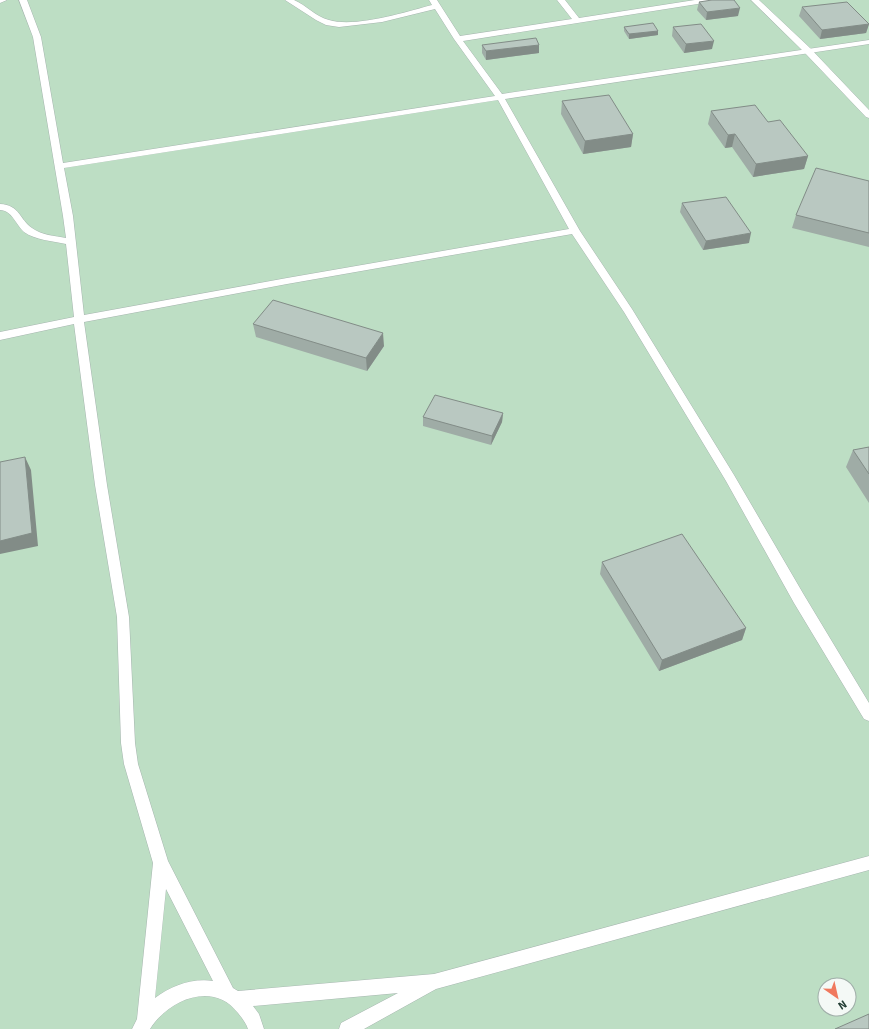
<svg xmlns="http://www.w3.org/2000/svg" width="869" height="1029" font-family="Signika,sans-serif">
	<rect width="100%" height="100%" fill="#e3ede8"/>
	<path fill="#bddec4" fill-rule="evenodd" d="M0,0H869V1029H0ZM825,985H849V1009H825Z"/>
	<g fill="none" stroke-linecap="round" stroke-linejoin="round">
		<g stroke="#a6b5af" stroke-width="1">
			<path id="minor" d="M0,0H7L0,3Z
				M19,0H27L41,37L63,163L495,96L454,39L435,9L382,22L339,27L326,25L316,20L285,0C288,0 292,0 294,0C306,5 316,17 329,20C355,28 406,12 432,5L429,0H437L460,36L572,19L557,0H565L579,18L695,0H714L710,2L463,41L502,94L869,40V44L505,99L580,231L632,309L734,475L804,595L869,703V721L864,719L794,603L726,481L624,312L572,234L287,284L84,322L107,485L129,617L135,743L138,764L168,861L233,988L238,991L434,974L869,856V870L436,989L364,1029H339L341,1023L398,993L253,1006L259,1014L264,1029H248C246,1023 242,1018 238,1013C213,980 168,1000 150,1029H132L137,1019L153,863L124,764L121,743L117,617L95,485L74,324L0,340V332L74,317L66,244C53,241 35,240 24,232C16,225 12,210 0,210V204C20,205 19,219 32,228C41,235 55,236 66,238L63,216L33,37ZM498,100L569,229L287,278L84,315L73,216L64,168ZM166,889L213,981C192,978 171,986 155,998Z"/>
		</g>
		<g stroke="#a6b5af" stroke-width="1">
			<path id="tertiary" d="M751,0H759L810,48L869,110V118L866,117L804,52Z"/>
		</g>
		<use href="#minor" fill="#fff" fill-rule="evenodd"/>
		<use href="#tertiary" fill="#fff" fill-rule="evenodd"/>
	</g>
	<path fill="#9faca6" d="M699,2L738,16L706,20L697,10Z
		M802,7L869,24L866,33L820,39L799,16Z
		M624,27L658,31V35L629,39L624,31Z
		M673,27L712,49L684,53L672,36Z
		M482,45H539V53L486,60L482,53Z
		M562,101L633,134L631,147L583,154L561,114Z
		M711,111L768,122L808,156L804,169L753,177L732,147L725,148L708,124Z
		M869,181V247L792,228L796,215Z
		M682,203L749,243L703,250L680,212Z
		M253,324L384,346L367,371L256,337Z
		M503,413L502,422L491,445L423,426V417Z
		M869,447V503L846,467L853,450Z
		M602,562L746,628L742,640L659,671L600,574Z"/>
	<path fill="#828c87" d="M740,8L738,16L706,20L707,12Z
		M869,24L866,33L820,39L822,30Z
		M658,31V35L629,39V34Z
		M714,41L712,49L684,53L686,44Z
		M539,45V53L486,60V51Z
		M633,134L631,147L583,154L585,141Z
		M735,134L732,147L725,148L728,135Z
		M808,156L804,169L753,177L756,164Z
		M751,233L749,243L703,250L706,241Z
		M383,333L384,346L367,371L366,358Z
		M503,413L502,422L491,445L492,436Z
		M25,457L31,470L38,546L0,554V541Z
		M746,628L742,640L659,671L662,660Z"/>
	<path fill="#b9c8c1" stroke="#828c87" d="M712,0H734L740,8L707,12L699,2Z
		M847,2L869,24L822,30L802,7Z
		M653,23L658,31L629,34L624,27Z
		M701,24L714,41L686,44L673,27Z
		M536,38L539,45L486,51L482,45Z
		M609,95L633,134L585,141L562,101Z
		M755,105L768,122L780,120L808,156L756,164L735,134L728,135L711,111Z
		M816,168L869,181V233L796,215Z
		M726,197L751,233L706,241L682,203Z
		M273,300L383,333L366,358L253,324Z
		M435,395L503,413L492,436L423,417Z
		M869,447V474L853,450Z
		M25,457L32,533L0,541V462Z
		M682,534L746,628L662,660L602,562Z
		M869,1014V1029H835Z"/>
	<g transform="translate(837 997) rotate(146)"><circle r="19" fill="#f4f9f6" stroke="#a0aea9"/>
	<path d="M0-3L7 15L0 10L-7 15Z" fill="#f0795e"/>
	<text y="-6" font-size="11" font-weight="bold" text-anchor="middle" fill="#233e35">N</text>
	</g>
</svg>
